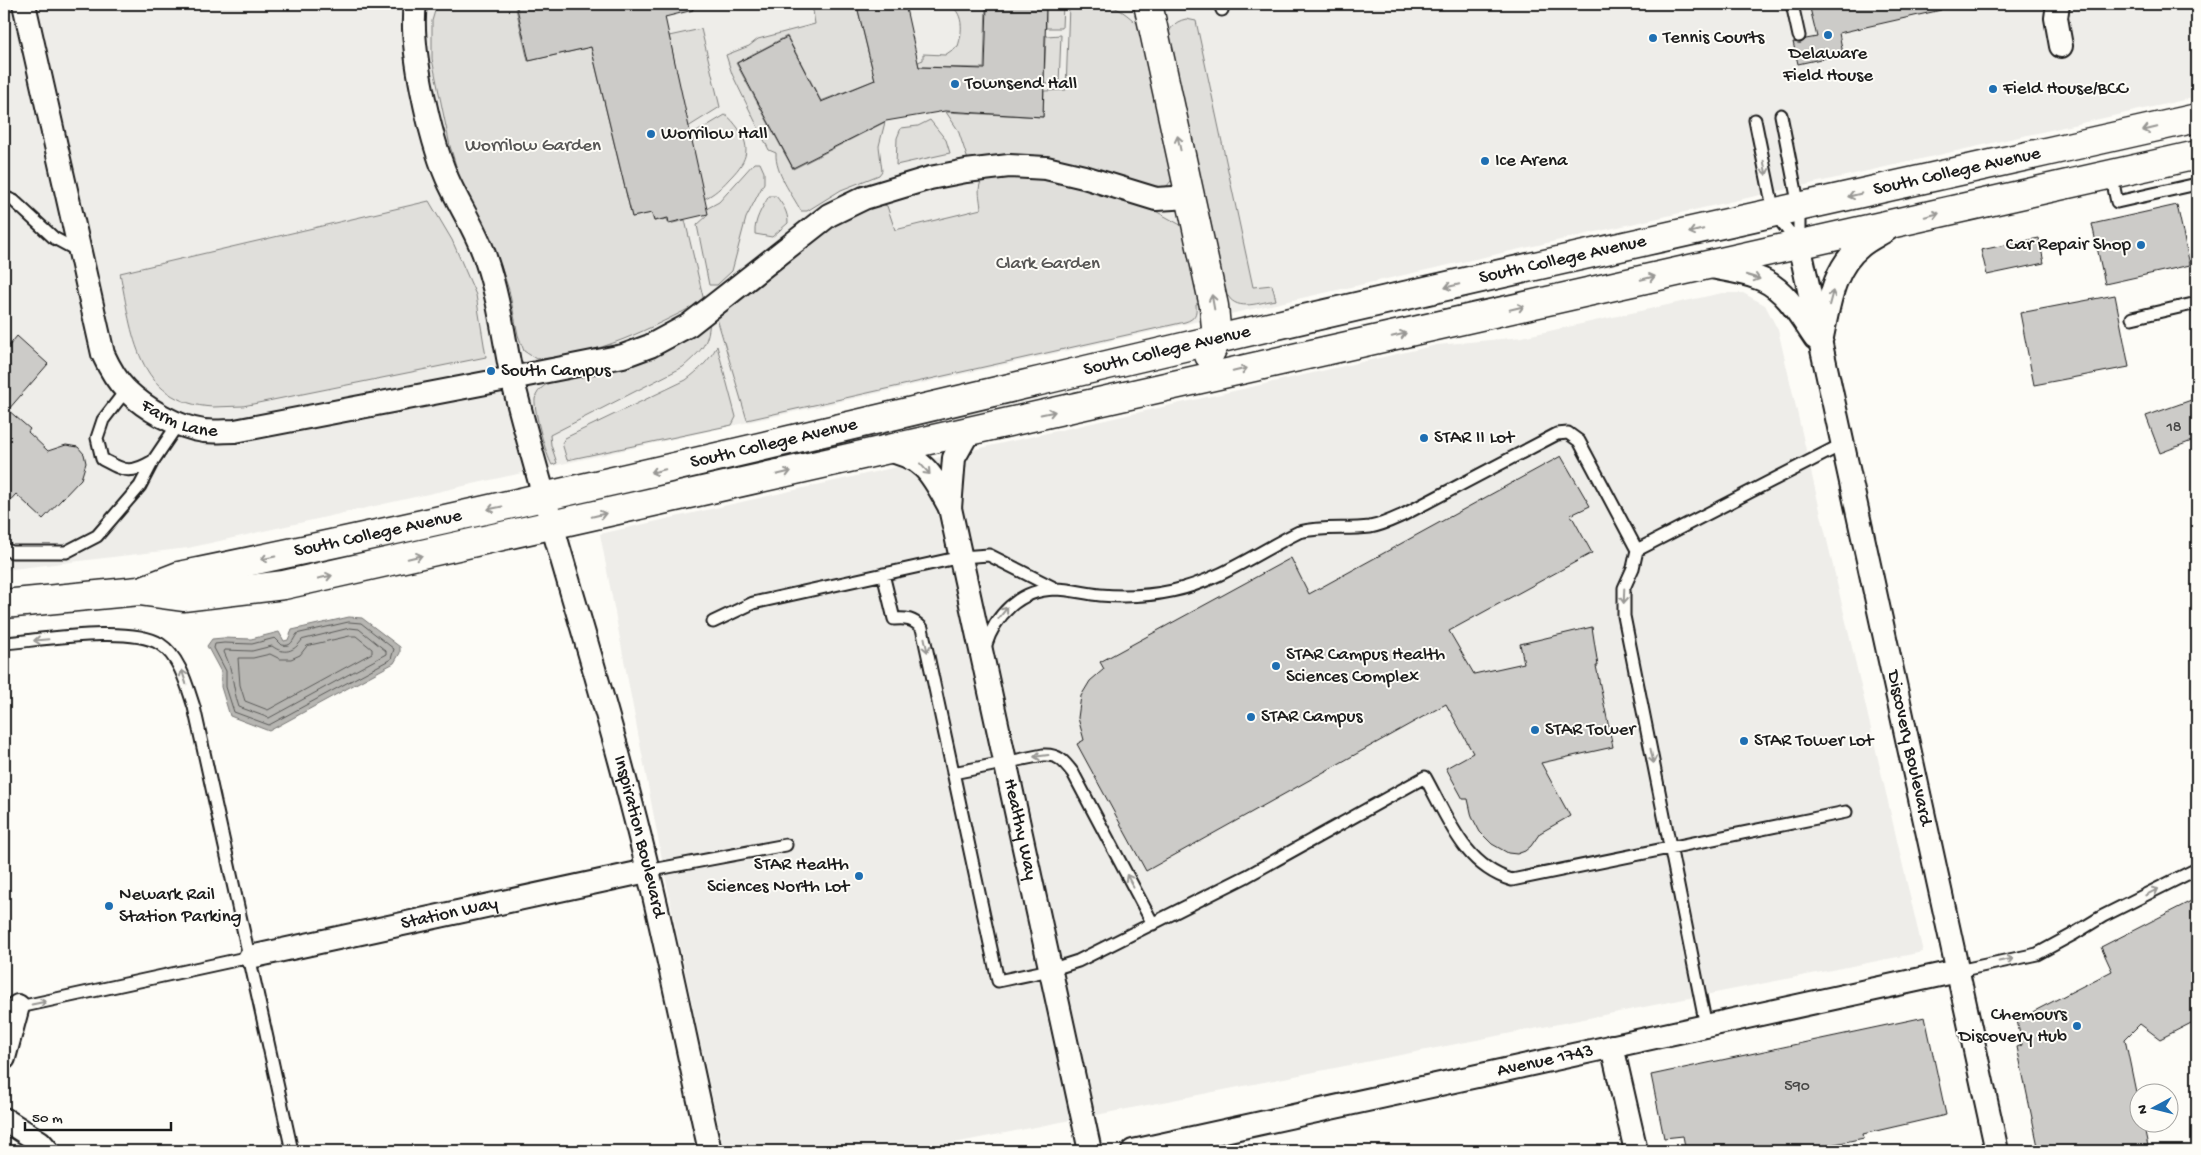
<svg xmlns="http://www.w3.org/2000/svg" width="2201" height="1155" font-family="'Gochi Hand',sans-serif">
	<rect width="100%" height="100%" fill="#fdfcf7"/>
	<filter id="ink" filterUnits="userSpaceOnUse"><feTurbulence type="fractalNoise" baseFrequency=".02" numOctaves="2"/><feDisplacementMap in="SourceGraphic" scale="10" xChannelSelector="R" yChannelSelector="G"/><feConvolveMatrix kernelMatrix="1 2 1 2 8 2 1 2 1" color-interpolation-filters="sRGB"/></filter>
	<g filter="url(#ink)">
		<path fill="#eeede9" d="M4,4H2197V97L188,548L4,570Z
			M1722,293H1743L1765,305L1778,330L1923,952L914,1151H724L670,901L600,534L1437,345L1522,337Z"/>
		<path fill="#e0dfdb" stroke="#7e7e7c" d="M437,4H515L528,61L591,47L632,217L651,213L654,221L667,219L669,224L685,220L704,301C648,329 600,356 536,359L524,351L518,335L509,290L496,252L460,179L450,146L432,59V21Z
			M812,4H865L857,6L875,80L821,101L787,36L736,63L793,169L885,122L879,146L882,171L879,175L841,190L807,211H801C792,194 775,173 776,153L769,150L732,74L726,55L749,46L758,39L815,24Z
			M948,4H986L984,68L919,67L918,62L923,60V54L945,55L958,46C963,31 964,12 948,4Z
			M1046,4H1063L1062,28H1046Z
			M1069,4C1100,4 1112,0 1135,22L1140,20L1174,177L1167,186L1156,189L969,163L958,130L946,112L1043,117L1044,91L1066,90Z
			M1186,19L1196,21L1253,287L1272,285L1276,300C1260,302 1238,312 1228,296L1220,298L1166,41C1170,28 1173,22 1186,19Z
			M701,29L720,107L688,127L669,36Z
			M1061,35L1059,84H1044L1046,36Z
			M725,115C731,118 734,123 738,128C753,150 745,163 729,179C721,188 714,194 704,199L690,136Z
			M930,120L946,140L950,153L896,165L897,138L901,128L918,126Z
			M754,163H760L764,172V183L746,218L732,271L717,285H709L697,225L707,216L706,209L719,202Z
			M987,175L1064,178L1141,203L1186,228L1203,302L1196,304C1197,314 1195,319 1185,322L747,420L716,315L832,222L879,203L887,206L895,230L981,209C980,195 975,184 987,175Z
			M769,196H776C783,205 788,212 788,223L772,237L755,234C754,220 762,208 769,196Z
			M429,201L452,240L476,295L486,357L243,406C233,406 223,407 213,407C136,403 132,332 120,273Z
			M710,317C709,344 703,349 683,367L550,435L551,445L557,463L552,465C546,455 534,412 535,399C537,388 549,383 557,378Z
			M717,346L736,417L732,425L567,460L562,443L565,438L686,380C699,370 709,361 717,346Z"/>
		<path fill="#b7b6b2" stroke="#797876" d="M349,617L362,618L400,647V653L394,663L269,731L230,716L221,687V672L207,646L212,639L223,638L251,639L279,632L284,641L288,640L292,630Z"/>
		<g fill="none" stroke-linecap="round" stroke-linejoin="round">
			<path stroke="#5a5a58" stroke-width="1" d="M349,622L361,623L394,649L391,659L269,725L234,712L226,687V671L214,648L215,644L224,643L252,644L275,638L282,645C292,647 292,641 297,634Z
				M350,628L359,629L386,651V654L269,718L239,707C232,687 234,672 224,652L225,650L252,651L272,646C284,655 294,652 302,640Z
				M350,636H356L372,649V653L268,710L245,701L240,685L238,658H253L270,654L280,659H291L300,655L307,646Z"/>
		</g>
		<path fill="#cccbc8" stroke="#1c1c1c" d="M516,4H692L693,10L665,17L708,214L669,223L668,218L654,221L652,213L632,217L591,47L529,61Z
			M867,4H905L919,67L985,69L987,4H1046L1043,117L945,111L886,121L793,168L737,63L787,37L821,102L875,80L857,6Z
			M1809,4H1940L1941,10L1839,33L1843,54L1798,64L1793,42L1801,43L1806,39L1817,37Z
			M2177,205L2190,265L2105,284L2092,224Z
			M2039,238L2044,263L1987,275L1981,250Z
			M2115,295L2129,367L2034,385L2020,313Z
			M17,336L48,364L8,410L30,429L28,432L48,451L66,445L78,447L84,454L86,463L81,479L43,519L16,494L4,507V352Z
			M2197,398V439L2160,453L2146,416Z
			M1561,456L1590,506L1571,515L1592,553L1449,631L1474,674L1524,663L1520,644L1592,627L1598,666H1596L1613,747L1541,763L1570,816L1540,833L1531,846L1525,851L1517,854L1508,853L1492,844L1480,832L1472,817L1468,799H1463L1446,768L1473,753L1446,704L1146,871L1077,744L1084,740L1078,718L1081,696L1090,681L1104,669L1100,662L1291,558L1309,594Z
			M2197,898V1020L2160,1039L2140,1024L2125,1039L2138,1102V1122H2143L2149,1151H2039L2017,1047L2022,1045L2017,1020L2112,971L2101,947Z
			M1925,1017L1946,1115L1863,1134L1864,1138L1801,1151H1686L1683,1136L1664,1138L1651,1075Z"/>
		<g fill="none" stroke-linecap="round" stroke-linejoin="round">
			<g stroke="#1c1c1c" stroke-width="15">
				<path id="service" d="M1220,4L1222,10
					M1792,4L1799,36
					M1781,115L1799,207V244
					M1755,120L1774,213L1798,243
					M2111,174L2117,202L2197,184
					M4,197L14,201L54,238L80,252
					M2132,318L2197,303
					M126,390L103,420L97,438L102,459C125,471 129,475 153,461
					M4,549L12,552H66L97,536L140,486L153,461L178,424
					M1637,550L1841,445
					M883,574L894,619C907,618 913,619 922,628L998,981L1050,970L1078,961L1247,876L1425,777C1448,818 1464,866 1512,880L1846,812
					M713,622L753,603L961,557L989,555L1056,589
					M4,643C41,640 130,625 160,644C180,657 187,686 194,707L292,1151
					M985,647C995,615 1019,590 1055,589C1070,589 1086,594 1100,595C1124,597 1149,596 1172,591C1219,581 1256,553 1299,532C1324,526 1345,530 1370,527C1382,525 1392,520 1403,515L1557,434L1568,433L1579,441L1637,550L1633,568L1624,588V616L1706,1026
					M953,773L1043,755C1058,754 1064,761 1073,773L1153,924
					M647,871L786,845
					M1958,971L2037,954L2072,935L2103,916L2197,869
					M4,1006H24L250,957"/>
			</g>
			<g stroke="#1c1c1c" stroke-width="26">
				<g id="minor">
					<path id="s1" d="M24,4L103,354C109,367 116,380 126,390C146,409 176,427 204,431C214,432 225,431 235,431L512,378C545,511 588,640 623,772C657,897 682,1025 710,1151"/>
					<path d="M415,4C409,46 430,138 447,178C459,206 477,231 486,260C499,298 504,339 512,378L623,356L650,346L689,325L829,215L864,198L930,178L966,171L1009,166L1046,168L1084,177L1156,199L1191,197"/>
					<path d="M2058,4L2056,18L2061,46"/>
					<path id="s2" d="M1799,244L1997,1151"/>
					<path d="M1706,266C1725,270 1746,272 1763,280C1787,291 1801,318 1815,338"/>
					<path d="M1822,337C1829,304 1833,268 1861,246C1869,239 1879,235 1888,229"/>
					<path id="s3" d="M969,431L954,458L950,508L1090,1151"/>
					<path d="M885,450C925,457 932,475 950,508"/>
					<path id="s4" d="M250,957L647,871"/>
					<path d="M1612,1046L1636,1151"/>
					<path d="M4,1058L18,1006"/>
					<path d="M4,1119L40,1142L48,1151"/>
					<path id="s5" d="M1133,1151L1958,971"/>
				</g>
			</g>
			<g stroke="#1c1c1c" stroke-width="31">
				<g id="primary">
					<path d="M1148,4L1214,306L1217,339L1209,355"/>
					<path id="s6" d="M143,590L179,576C525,505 869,421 1213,340C1540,263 1869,192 2197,118"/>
					<path d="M4,604L139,591L183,597L284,585L2197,155"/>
				</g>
			</g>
			<use href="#service" stroke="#fdfcf7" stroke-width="11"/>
			<use href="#minor" stroke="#fdfcf7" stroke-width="22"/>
			<use href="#primary" stroke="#fdfcf7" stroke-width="28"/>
		</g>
		<defs><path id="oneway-shaft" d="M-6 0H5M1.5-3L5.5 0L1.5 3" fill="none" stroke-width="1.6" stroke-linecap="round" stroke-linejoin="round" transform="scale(1.25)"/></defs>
		<g stroke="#989794">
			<use href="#oneway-shaft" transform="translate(2150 129) rotate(167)"/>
			<use href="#oneway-shaft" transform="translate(1179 143) rotate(-102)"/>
			<use href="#oneway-shaft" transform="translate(1765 168) rotate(79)"/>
			<use href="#oneway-shaft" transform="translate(1855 195) rotate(167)"/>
			<use href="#oneway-shaft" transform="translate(1932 215) rotate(-13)"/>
			<use href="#oneway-shaft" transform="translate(1696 231) rotate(167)"/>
			<use href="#oneway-shaft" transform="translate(1753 277) rotate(17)"/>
			<use href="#oneway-shaft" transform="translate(1648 278) rotate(-13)"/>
			<use href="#oneway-shaft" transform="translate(1452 286) rotate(167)"/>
			<use href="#oneway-shaft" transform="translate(1831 298) rotate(-75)"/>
			<use href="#oneway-shaft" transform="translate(1213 302) rotate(-100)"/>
			<use href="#oneway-shaft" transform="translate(1517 308) rotate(-13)"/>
			<use href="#oneway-shaft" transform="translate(1399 335) rotate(-13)"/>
			<use href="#oneway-shaft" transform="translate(1240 370) rotate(-13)"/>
			<use href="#oneway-shaft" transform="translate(1048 413) rotate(-12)"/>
			<use href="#oneway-shaft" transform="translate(925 469) rotate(48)"/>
			<use href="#oneway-shaft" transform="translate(658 471) rotate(167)"/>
			<use href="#oneway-shaft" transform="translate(784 473) rotate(-13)"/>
			<use href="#oneway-shaft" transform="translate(495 508) rotate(168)"/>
			<use href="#oneway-shaft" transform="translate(599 515) rotate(-13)"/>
			<use href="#oneway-shaft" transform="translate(415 557) rotate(-13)"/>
			<use href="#oneway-shaft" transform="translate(268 558) rotate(168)"/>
			<use href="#oneway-shaft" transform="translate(325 577) rotate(-12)"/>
			<use href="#oneway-shaft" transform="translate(1624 596) rotate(92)"/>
			<use href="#oneway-shaft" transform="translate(1003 613) rotate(-52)"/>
			<use href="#oneway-shaft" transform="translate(41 640) rotate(175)"/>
			<use href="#oneway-shaft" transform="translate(926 645) rotate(78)"/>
			<use href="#oneway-shaft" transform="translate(184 677) rotate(-108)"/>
			<use href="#oneway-shaft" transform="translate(1041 756) rotate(173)"/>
			<use href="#oneway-shaft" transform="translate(1652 756) rotate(78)"/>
			<use href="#oneway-shaft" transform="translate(1130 881) rotate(-118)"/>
			<use href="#oneway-shaft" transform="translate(2152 892) rotate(-27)"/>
			<use href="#oneway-shaft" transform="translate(2006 960) rotate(-12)"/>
			<use href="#oneway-shaft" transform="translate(39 1003) rotate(-12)"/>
		</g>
	</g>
	<g fill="#1f6fb2" stroke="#fdfcf7" stroke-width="2">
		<circle cx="1828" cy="35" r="5"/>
		<circle cx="1653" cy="38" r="5"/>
		<circle cx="955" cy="84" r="5"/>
		<circle cx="1993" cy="89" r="5"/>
		<circle cx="651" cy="134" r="5"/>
		<circle cx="1485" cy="161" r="5"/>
		<circle cx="2141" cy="245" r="5"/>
		<circle cx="491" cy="371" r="5"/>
		<circle cx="1424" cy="438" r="5"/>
		<circle cx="1276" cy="666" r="5"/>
		<circle cx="1251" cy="717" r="5"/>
		<circle cx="1535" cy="730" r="5"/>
		<circle cx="1744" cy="741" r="5"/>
		<circle cx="859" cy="876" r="5"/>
		<circle cx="109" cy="906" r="5"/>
		<circle cx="2077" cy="1026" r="5"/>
	</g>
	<g text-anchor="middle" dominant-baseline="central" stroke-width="4" stroke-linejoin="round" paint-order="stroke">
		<g font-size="16" fill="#484847">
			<text x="2174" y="428">18</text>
			<text x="1797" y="1087">590</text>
		</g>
		<g font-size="19" fill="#1c1c1c" stroke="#fdfcf7" text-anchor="start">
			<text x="1663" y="38">Tennis Courts</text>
			<text x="1828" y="54" text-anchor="middle">Delaware<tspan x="1828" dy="22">Field House</tspan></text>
			<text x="965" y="84">Townsend Hall</text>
			<text x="2003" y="89">Field House/BCC</text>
			<text x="661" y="134">Worrilow Hall</text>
			<text x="1495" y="161">Ice Arena</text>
			<text x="2131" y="245" text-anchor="end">Car Repair Shop</text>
			<text x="501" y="371">South Campus</text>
			<text x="1434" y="438">STAR II Lot</text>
			<text x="1286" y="655">STAR Campus Health<tspan x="1286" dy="22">Sciences Complex</tspan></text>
			<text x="1261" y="717">STAR Campus</text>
			<text x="1545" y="730">STAR Tower</text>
			<text x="1754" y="741">STAR Tower Lot</text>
			<text x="849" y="865" text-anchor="end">STAR Health<tspan x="849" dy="22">Sciences North Lot</tspan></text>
			<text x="119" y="895">Newark Rail<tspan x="119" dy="22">Station Parking</tspan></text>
			<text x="2067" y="1015" text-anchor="end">Chemours<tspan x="2067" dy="22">Discovery Hub</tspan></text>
		</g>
		<g font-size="19" fill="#575655" stroke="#fdfcf7">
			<text x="533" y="146">Worrilow Garden</text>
			<text x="1048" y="264">Clark Garden</text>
		</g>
		<g font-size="19" fill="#1c1c1c" stroke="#fdfcf7">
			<text stroke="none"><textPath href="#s6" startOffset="1862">South College Avenue</textPath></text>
			<text stroke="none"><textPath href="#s6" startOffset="1458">South College Avenue</textPath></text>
			<text stroke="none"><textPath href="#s6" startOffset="1052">South College Avenue</textPath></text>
			<text stroke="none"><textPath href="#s1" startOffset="464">Farm Lane</textPath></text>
			<text stroke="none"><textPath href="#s6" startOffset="648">South College Avenue</textPath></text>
			<text stroke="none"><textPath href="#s6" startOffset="242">South College Avenue</textPath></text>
			<text stroke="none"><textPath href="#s2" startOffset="516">Discovery Boulevard</textPath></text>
			<text stroke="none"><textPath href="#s3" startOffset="410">Healthy Way</textPath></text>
			<text stroke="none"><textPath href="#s1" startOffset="1280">Inspiration Boulevard</textPath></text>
			<text stroke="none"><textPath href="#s4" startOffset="204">Station Way</textPath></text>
			<text stroke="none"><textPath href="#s5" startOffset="422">Avenue 1743</textPath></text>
		</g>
	</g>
	<rect width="2201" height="1155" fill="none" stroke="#fdfcf7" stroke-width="20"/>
	<rect x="10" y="10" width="2181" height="1135" fill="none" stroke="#1c1c1c" stroke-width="2" filter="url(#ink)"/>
	<g transform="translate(2154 1108) rotate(263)"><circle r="24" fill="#fdfcf7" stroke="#a3a29f"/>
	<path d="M0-4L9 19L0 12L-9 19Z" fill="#1f6fb2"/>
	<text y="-8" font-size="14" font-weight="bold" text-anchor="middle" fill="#1c1c1c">N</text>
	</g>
	<path d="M25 1122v8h146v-8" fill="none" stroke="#1c1c1c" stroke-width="2.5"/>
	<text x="32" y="1122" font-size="15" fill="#1c1c1c" stroke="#fdfcf7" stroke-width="4" paint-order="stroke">50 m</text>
</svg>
